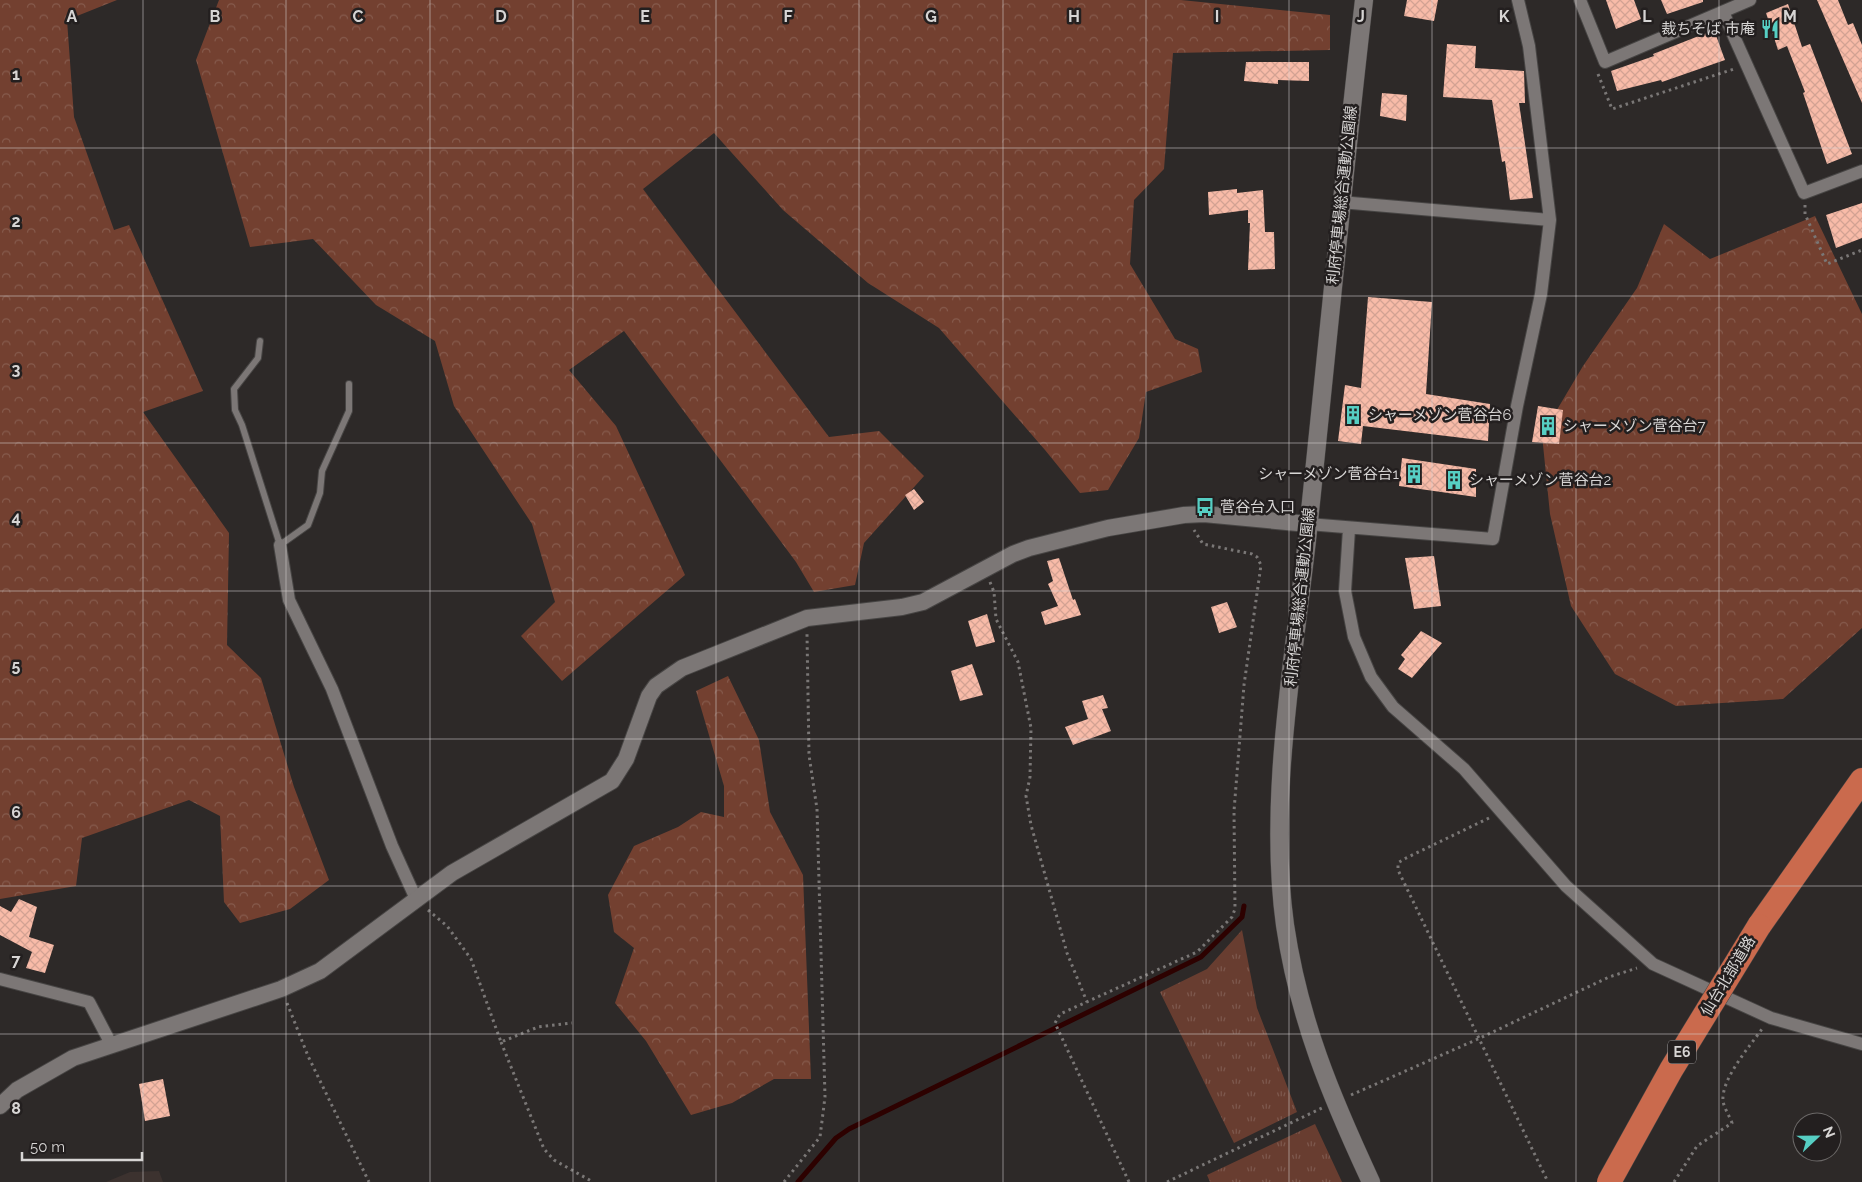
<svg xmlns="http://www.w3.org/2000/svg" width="1862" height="1182" font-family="Raleway,'Noto Sans JP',sans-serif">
	<defs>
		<pattern id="grass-tufts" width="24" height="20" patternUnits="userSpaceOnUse" patternTransform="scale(1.25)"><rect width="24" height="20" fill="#683d30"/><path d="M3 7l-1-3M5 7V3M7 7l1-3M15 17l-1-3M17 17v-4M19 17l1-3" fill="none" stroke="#7d584d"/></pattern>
		<pattern id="forest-crowns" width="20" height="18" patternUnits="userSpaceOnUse" patternTransform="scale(1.25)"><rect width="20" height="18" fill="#734030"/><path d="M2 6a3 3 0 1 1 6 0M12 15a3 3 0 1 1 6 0" fill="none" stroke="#865b4d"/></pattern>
		<pattern id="building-cross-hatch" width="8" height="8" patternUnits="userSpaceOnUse" patternTransform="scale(1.25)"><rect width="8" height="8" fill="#f8bba8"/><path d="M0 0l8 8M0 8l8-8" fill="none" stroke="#d3a293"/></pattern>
	</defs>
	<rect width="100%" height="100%" fill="#2d2928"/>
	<path fill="#3c322f" d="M159,1171L163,1182H106L130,1172Z"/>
	<path fill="url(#grass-tufts)" d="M1242,930L1257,1008L1297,1112L1234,1143L1160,992L1207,969Z
		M1315,1124L1342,1182H1210L1207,1175Z"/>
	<path fill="url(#forest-crowns)" d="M0,0H117L67,20L74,117L114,230L129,225L203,391L143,412L229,533L227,645L261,678L294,787L329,880L290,909L240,923L224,902L220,816L189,800L82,838L76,886L0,899Z
		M219,0H1181L1330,15V50L1173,53L1164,169L1134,200L1130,264L1175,339L1198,349L1202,372L1146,392L1139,438L1108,490L1080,493L1045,450L939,328L868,283L783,210L714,133L643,189L829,437L879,431L924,476L864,543L855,585L814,592L796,562L624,331L569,370L616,426L685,575L562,681L521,636L555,602L532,524L454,406L435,341L376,305L313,239L250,247L196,60Z
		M1815,216L1862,314V628L1783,699L1676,706L1615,674L1571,606L1550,514L1542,435L1583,366L1637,288L1664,224L1710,259Z
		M728,676L759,740L770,812L803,875L811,1079H774L732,1103L691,1115L646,1041L615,1003L634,948L614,932L608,895L634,846L678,827L701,812L724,817V786L696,691Z"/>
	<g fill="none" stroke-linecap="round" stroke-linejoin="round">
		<path stroke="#2d0100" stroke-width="5" d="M798,1182L836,1138L849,1129L1201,957L1242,917L1244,906"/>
	</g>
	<path fill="url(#building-cross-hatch)" d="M1407,0H1438L1434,21L1404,16Z
		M1606,0H1634L1641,19L1616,29Z
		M1661,0H1703V2L1667,14Z
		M1817,0H1838L1848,25L1853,23L1862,45V103Z
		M1788,4L1802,47L1810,44L1852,154L1827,164L1803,93L1805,92L1787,46L1778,50L1766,13Z
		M1714,30L1725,60L1662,82L1661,80L1617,91L1611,71L1654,56L1653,54Z
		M1447,44L1476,46L1475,68L1524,71L1525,103H1519L1533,198L1510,200L1505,161L1502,162L1492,100L1443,97Z
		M1246,62H1309V81L1278,80V84L1244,81Z
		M1382,93L1407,95L1406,121L1380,116Z
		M1237,189V193L1263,190L1265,232H1274L1275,269L1248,270L1250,223H1248V210L1209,215L1208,192Z
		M1862,203V238L1836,248L1826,215Z
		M1368,297L1432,302L1426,394L1490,404L1488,441L1363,426L1361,444L1338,441L1345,385L1361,388Z
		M1538,406L1563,410L1559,444L1532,442Z
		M1402,458L1476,469V497L1399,486Z
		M914,489L924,502L914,510L905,495Z
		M1434,556L1441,606L1414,609L1405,558Z
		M1059,558L1073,600L1075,599L1081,615L1045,625L1041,612L1058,606L1048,584L1053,581L1047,561Z
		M1227,602L1237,627L1219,633L1211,607Z
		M987,614L995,642L976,647L968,621Z
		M1421,631L1442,643L1412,678L1398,669L1405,659L1401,655Z
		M972,664L983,695L960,701L951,671Z
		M1103,695L1108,708L1102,709L1111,731L1073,745L1065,727L1088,719L1082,701Z
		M19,899L37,907L29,937L54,945L45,973L26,968L32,952L0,935V906L11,912Z
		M163,1079L170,1116L145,1121L139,1084Z"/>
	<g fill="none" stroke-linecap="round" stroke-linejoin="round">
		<g stroke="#474544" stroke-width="8">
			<path id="service" d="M260,341L258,358L234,389L235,410L242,425L280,545L308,525L320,493L322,471L349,411V384"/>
		</g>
		<g stroke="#474544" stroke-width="14">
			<path id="minor" d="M1580,0L1605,62L1750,0
				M1723,12L1804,193L1862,171
				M1340,202L1550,220
				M1308,524L1493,539L1517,406L1541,294L1550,220L1529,46L1518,0
				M1349,529L1345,591L1354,637L1371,677L1393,707L1464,769L1566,886L1653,964L1771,1018L1862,1044
				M280,545L289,600L332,689L392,846L416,899
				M0,979L89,1002L111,1044"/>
		</g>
		<g stroke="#474544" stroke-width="18">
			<path id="tertiary" d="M0,1106L17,1090L73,1058L281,989L320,971L452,873L612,781L626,759L649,696L656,686L682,668L807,618L902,607L923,602L1013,554L1029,548L1108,528L1184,515L1204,514L1308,524"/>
		</g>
		<g stroke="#474544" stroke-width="19">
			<path id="secondary" d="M1364,0C1343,180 1326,360 1307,540C1293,664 1268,802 1285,925C1299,1020 1331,1096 1371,1182"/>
		</g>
		<g stroke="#474544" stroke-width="25">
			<path id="motorway" d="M1759,926L1862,780"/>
		</g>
		<path stroke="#7a7776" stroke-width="3" stroke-dasharray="2.5 4" stroke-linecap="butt" d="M1598,74L1612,109L1734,69
			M1805,205V214L1827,264L1862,250
			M990,582L994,592L996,619L1018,662L1031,728L1030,777L1026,796L1031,825L1067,953L1087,1002
			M1489,818L1404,859L1398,863V870L1548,1182
			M428,910L447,926L471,959L501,1042L538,1027L572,1023
			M287,1003L308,1056L369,1182
			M501,1042L544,1149L554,1160L593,1182
			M1351,1095L1478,1039L1609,977L1637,968
			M784,1182L820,1137L825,1097L817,809L809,755L807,634
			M1129,1182L1055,1023L1060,1014L1197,952L1232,917L1235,909L1234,811L1244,685L1261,565L1257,557L1252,554L1203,544L1194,530
			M1167,1182L1322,1108
			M1674,1182L1697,1146L1732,1123C1730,1117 1724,1108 1723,1101C1721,1079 1750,1046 1762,1029"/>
		<use href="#service" stroke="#7c7776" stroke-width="6"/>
		<use href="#minor" stroke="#7c7776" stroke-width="12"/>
		<use href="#tertiary" stroke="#7c7776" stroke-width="16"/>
		<use href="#secondary" stroke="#7c7776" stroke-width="18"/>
		<use href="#motorway" stroke="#ca6a4d" stroke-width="24"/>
		<g stroke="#474544" stroke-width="25" stroke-linecap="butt">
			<path id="motorway-bridge" d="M1609,1182L1671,1070L1759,926"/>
		</g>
		<use href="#motorway-bridge" stroke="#ca6a4d" stroke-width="24"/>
	</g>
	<path fill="none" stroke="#d7d5d4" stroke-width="1" stroke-opacity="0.55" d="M143,0V1182M286,0V1182M430,0V1182M573,0V1182M716,0V1182M859,0V1182M1003,0V1182M1146,0V1182M1289,0V1182M1432,0V1182M1576,0V1182M1719,0V1182M0,148H1862M0,296H1862M0,443H1862M0,591H1862M0,739H1862M0,886H1862M0,1034H1862"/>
	<defs>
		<g id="restaurant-bare" transform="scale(1.5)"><path d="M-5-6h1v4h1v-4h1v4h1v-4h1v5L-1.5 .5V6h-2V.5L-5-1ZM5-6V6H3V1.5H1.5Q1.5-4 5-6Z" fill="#56cec3" stroke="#231f1f" stroke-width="2.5" paint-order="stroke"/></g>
		<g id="building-bare" transform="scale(1.5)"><path d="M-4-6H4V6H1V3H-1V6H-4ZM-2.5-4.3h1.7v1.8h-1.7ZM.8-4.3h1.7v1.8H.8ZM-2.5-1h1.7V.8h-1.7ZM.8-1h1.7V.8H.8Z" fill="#56cec3" stroke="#231f1f" stroke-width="2.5" paint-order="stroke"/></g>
		<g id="bus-bare" transform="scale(1.5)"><path d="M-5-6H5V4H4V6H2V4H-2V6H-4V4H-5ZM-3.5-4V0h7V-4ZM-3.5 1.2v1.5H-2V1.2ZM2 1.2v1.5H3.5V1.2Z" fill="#56cec3" stroke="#231f1f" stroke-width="2.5" paint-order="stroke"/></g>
	</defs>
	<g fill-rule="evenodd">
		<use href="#restaurant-bare" x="1770" y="29"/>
		<use href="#building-bare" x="1353" y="415"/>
		<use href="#building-bare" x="1548" y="426"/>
		<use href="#building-bare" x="1414" y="474"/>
		<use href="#building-bare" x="1454" y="480"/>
		<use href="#bus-bare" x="1205" y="507"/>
	</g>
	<g text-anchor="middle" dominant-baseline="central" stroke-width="5" stroke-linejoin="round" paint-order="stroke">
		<rect fill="#231f1f" stroke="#a19e9e" stroke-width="1" x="1668" y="1040.5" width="28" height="23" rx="4"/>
		<g font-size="14" font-weight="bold" fill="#d7d5d4">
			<text x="1682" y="1052">E6</text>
		</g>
		<g font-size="15" fill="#d7d5d4" stroke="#231f1f" text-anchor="start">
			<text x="1755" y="29" text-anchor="end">裁ちそば 市庵</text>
			<text x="1368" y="415">シャーメゾン菅谷台6</text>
			<text x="1563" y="426">シャーメゾン菅谷台7</text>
			<text x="1399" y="474" text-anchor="end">シャーメゾン菅谷台1</text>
			<text x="1469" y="480">シャーメゾン菅谷台2</text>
			<text x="1220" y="507">菅谷台入口</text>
		</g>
		<g font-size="15" fill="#d7d5d4" stroke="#231f1f">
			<text transform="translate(1342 195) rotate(-84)">利府停車場総合運動公園線</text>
			<text transform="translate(1300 597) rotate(-84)">利府停車場総合運動公園線</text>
			<text transform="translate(1728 976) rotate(-59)">仙台北部道路</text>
		</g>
	</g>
	<g font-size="16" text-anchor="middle" font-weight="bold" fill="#d7d5d4" stroke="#231f1f" stroke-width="5" stroke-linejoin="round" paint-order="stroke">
		<text x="72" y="22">A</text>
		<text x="215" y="22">B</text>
		<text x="358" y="22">C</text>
		<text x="501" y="22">D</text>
		<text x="645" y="22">E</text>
		<text x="788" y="22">F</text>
		<text x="931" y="22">G</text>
		<text x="1074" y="22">H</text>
		<text x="1217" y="22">I</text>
		<text x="1361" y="22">J</text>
		<text x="1504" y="22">K</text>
		<text x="1647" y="22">L</text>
		<text x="1790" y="22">M</text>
		<text x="16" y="80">1</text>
		<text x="16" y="227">2</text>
		<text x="16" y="375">3</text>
		<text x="16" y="523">4</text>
		<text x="16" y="671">5</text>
		<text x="16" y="818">6</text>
		<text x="16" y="966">7</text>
		<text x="16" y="1114">8</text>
	</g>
	<g transform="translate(1817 1137) rotate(68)"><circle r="24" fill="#231f1f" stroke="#6b6867"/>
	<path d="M0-4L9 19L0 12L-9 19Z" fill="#56cec3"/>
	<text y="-8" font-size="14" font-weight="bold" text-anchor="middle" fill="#d7d5d4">N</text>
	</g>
	<path d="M22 1152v8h120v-8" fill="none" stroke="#d7d5d4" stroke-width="2.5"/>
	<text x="30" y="1152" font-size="15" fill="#d7d5d4" stroke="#231f1f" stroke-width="4" paint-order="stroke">50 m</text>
</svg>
